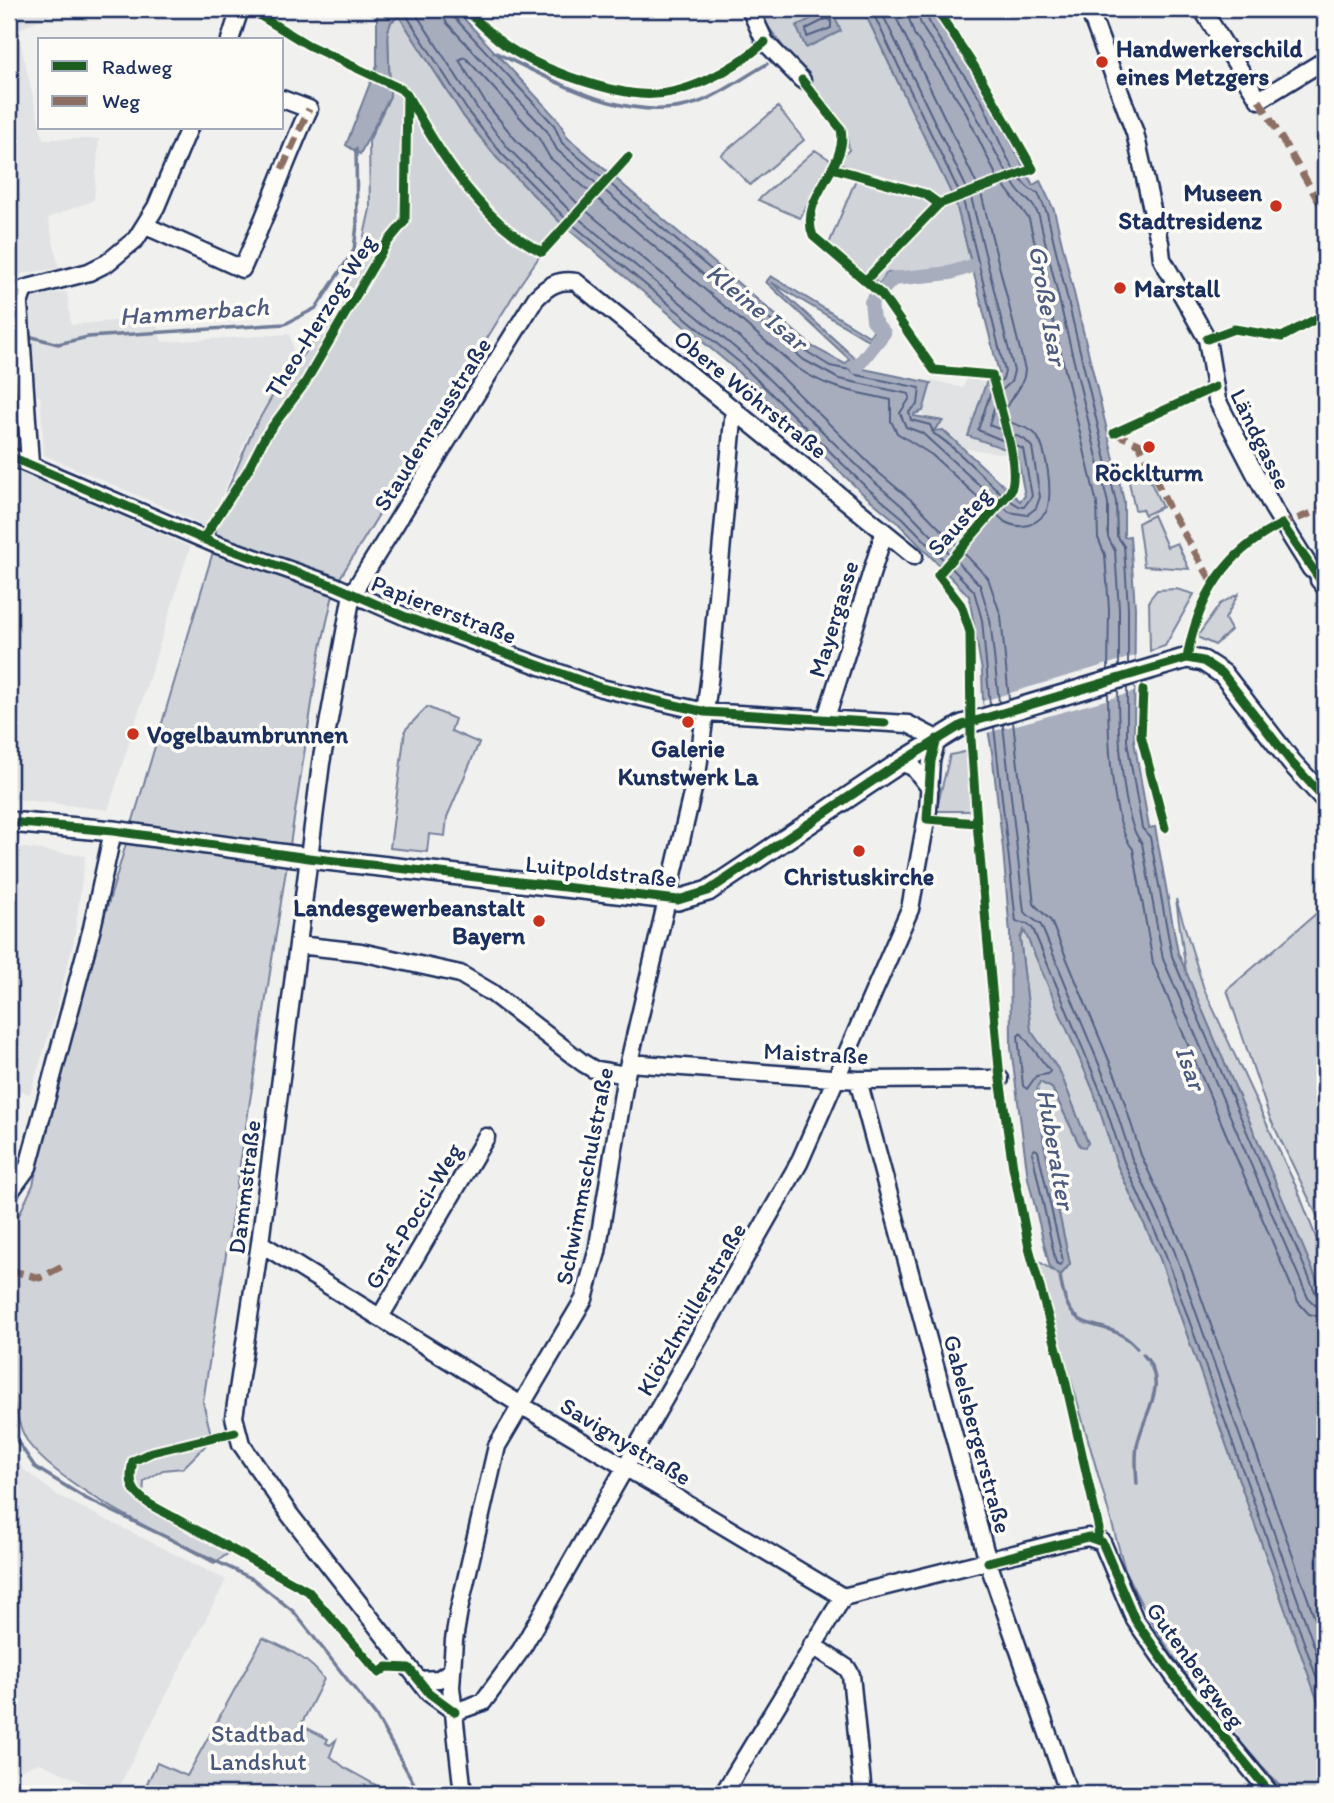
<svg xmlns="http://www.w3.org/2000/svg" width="1334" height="1803" font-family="Itim,sans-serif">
	<rect width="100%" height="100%" fill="#f0f0ee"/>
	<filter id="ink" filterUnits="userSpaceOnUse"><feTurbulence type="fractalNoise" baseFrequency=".0143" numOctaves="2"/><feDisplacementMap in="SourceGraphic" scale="14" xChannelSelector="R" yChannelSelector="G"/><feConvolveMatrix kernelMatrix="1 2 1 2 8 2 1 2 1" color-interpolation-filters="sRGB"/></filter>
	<g filter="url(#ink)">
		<path fill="#e0e2e3" d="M9,9H61L9,34Z
			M19,37L43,139H99L94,200L48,218L59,268L9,276V41Z
			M67,292L71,325L155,317L162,342L290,334L295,358L250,430L217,507L204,527L176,512L44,455L40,396H37L27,297Z
			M998,374L1015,452L1006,454L963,448L943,430L933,431L943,421L922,415L932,380L963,388L967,377L986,383L988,376Z
			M20,470L190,547L108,810L9,798V506Z
			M9,846L85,856L74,940L54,1018L30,1094L9,1087Z
			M9,1447L23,1469L57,1495L226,1580L115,1794H108L40,1763L9,1773Z"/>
		<path fill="#d0d3d8" stroke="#76819b" stroke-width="2" d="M761,9H863L956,203L971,263L939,271L887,273L879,284L829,244L859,172L837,162L849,150L847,135L757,11Z
			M399,16L464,117L497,158L562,224L521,283L335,586L320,652L203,1402L212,1439L183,1468L163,1470L144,1481L143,1496L235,1549L214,1563C164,1535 61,1487 29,1444C0,1402 9,1277 9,1222L19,1215L33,1185L62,1059L215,545L218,512L253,430L282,379L331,321L360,254L370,209L369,141L390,96L388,31L391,22Z
			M778,107L804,140L750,185L721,155Z
			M815,150L832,161L800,218L758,200Z
			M1145,469L1162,507L1145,515L1142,509L1135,510L1128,477Z
			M1153,515L1167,547L1177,543L1189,569L1144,566L1138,523Z
			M1176,589L1194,594L1165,646L1150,651L1149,600L1157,590Z
			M1238,594L1225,619L1231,630L1215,645L1197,637L1220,604Z
			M427,707L455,719L451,731L479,743L447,817L445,836L429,834L427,852L390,848L405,730Z
			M969,751L973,811H936L950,755Z
			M1176,899L1204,989L1298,1191L1325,1261V1299L1186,972Z
			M1325,906V1232L1270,1118L1227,990Z
			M1026,930L1094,1092L1117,1165L1159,1256L1325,1721V1794H1287C1224,1726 1165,1658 1126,1573L1037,1260L1060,1276L1070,1264L1044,1145L1037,1087L1040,1082L1052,1088L1080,1146L1088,1143L1060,1072L1031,1031L1020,938Z
			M263,1638C286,1648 310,1659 324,1679L301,1725L328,1739L326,1743L330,1745L336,1740L330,1756L345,1768L392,1794H142L157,1763L187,1776Z"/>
		<path fill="#a7adbd" stroke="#6f7b97" stroke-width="2" d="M377,9H455L559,121L567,137L813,347L845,364L849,359L766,282L771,276L869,336L877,326L881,329L871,342L771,282L856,359L854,363L859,368L931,383L923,411L914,414V416L943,421L933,431L943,430L1020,501L1025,496L1017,453L968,436L986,383L999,373L956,203L863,9H931L988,98L1033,185L1040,181L1054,210L1124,501V537L1130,536L1135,608L1134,740L1149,828L1155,827L1178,953L1325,1299V1721L1159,1256L1117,1165L1094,1092L1024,930L1020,938L1031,1031L1060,1072L1088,1143L1085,1147L1080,1146L1052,1088L1040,1082L1037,1087L1044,1145L1070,1264L1060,1276L1050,1268L1028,1178L1011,1048L1010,934L1003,849L992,752L983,701L982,671L969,596L898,523L861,492L734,368L562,224L497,158L464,117L399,16L391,22L388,31L390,96L360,154L346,145L377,65Z
			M831,9L841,31L806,48L796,26Z"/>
		<path fill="#f0f0ee" d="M1135,656L1134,692L987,733L983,701Z"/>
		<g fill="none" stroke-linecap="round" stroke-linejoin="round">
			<path stroke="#536184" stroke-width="2" d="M383,9L386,16L397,10L405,13L469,113L502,154L566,219L739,362L866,487L903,518L974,591L982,620L990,705
				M413,9L477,108L508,148L572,213L745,356L872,480L909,512L980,585L990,619L999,702
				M442,9L446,22L547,131L557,150L804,360L839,379L909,394L910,398L900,413L906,427L922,433L1009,512L1027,515L1036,508L1040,497L1032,447L1024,439L989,425L999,393L1011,382L1014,371L971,197L880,9
				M451,9L453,16L554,125L562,143L809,353L830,366L850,370L857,375L920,388L918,404L909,412L911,420L930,425L934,434C956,444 1009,509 1024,507L1032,496L1023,449L978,430L992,388L1003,379L1005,372L963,200L871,9
				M892,9L981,193L1025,370C1024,390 1007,399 1003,418C1011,425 1024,425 1033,432C1047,443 1054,497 1046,512C1035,526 1021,530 1005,522L932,455L897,433L891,421V400C855,392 827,389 796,367L550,158L538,137L465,57L459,60L485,102L516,140L579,205L752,348L879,473L916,504L988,578L1001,616L1009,699
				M906,9L914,34L965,111L996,175L1029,219L1097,504L1098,538L1105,555L1109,609L1108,670
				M917,9C918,25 930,39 939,51C969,95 988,143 1016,188C1025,201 1031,198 1039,216L1108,503V537L1115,551L1119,609V666
				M925,9C928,32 969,78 982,102C994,125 1013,186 1038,193L1047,213L1116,502L1117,536L1124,546L1128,608V664
				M826,19L831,20V28L807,37L806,29Z
				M1127,688V741L1142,828L1150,837L1172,956L1316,1294L1325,1299
				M1118,690C1118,722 1121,822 1142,843L1163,959L1308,1298L1315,1305L1325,1308
				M1108,694C1108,729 1110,822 1133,849L1153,963L1298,1302L1309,1314L1325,1318
				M1013,722L1034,904L1051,921L1118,1082L1141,1155L1183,1246L1325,1647
				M1003,725L1024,912L1041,925L1108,1086L1132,1159L1174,1250L1325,1677
				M994,727L1016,922L1028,924L1033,929L1100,1090L1124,1162L1165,1253L1325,1701
				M1021,1033L1050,1071L1048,1074L1036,1076L1027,1089L1023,1086L1018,1036Z
				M1035,1149L1038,1151L1063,1261L1060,1265L1056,1263L1032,1152Z"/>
			<path stroke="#6f7b97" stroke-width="3.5" d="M9,38L18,34
				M494,52C555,80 627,126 697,103C721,95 745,76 767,64
				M25,335L58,344L88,337L285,324L316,308L354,250L357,224L356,149
				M1060,1275C1069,1346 1103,1310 1137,1348
				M9,1429L35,1467L85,1498L253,1579L294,1612L376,1716L420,1794
				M1137,1484C1136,1471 1135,1458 1137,1446C1143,1412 1171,1386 1143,1354"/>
			<path stroke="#a7adbd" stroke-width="14" d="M857,367L884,333L873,320L871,302L893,279L950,273L972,266"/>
			<g stroke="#1b2f5e" stroke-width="21">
				<path id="minor" d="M750,9L765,42L802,80
					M1089,9L1135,133L1158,236
					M1202,9L1259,100L1325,60
					M230,40L240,9
					M146,226L242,269C266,216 285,162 309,109L282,99
					M1160,242L1162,259L1207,339L1217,400L1273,508L1311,569
					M9,456L215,544L335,586L406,617L601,688L705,712L908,724L937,739L931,761L928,810L910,909L799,1163L521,1650L483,1702L455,1712
					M30,463L19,304L24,289L89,272L107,263L136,239L156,207L189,128
					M1319,580L1325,587
					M826,718L884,533
					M900,762L913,767L930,788
					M298,945L361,952L460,974L492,993L583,1063L593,1069L626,1075
					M629,1063L858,1080L1000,1079
					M858,1080L988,1562L1069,1794
					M9,1193L28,1167L92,928L113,831
					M260,1243L521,1405L843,1597L1070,1540L1088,1537L1102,1542L1135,1620L1174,1676L1271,1794
					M380,1317L486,1137
					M812,1645L847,1668L851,1675L863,1794
					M419,1680L439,1679L452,1670
					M455,1712L429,1693L290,1515L241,1444L234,1417L260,1243L321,763L352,594L536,298C548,286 558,279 576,282L914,556
					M463,1794L451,1687L454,1640L459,1610L497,1446L584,1299L597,1252L626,1075L698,768L710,674L734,409
					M723,1794L843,1597"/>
			</g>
			<g stroke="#1b2f5e" stroke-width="24">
				<path id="major" d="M9,822L113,831L309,858L678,900L708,891L895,766L962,725L1187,658L1203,661L1223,674L1292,763L1325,799"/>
			</g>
			<use href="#minor" stroke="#fdfcf7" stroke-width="16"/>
			<use href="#major" stroke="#fdfcf7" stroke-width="19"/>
			<path stroke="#8d6e63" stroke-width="7" stroke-dasharray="14 7" stroke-linecap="butt" d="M1259,100L1325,212
				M282,169L309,109
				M9,294L20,295
				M1114,433L1139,444L1168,506L1212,582
				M1278,526L1325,508
				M9,1270L40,1278L64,1265"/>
			<g stroke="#fdfcf7" stroke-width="13">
				<path id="cycleway" d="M249,9L308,45L401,89L407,95C441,154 479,220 542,252
					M465,9C478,21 490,34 505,45C537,68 600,90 640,94C684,98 733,70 765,42
					M802,80L841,129C849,167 798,197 813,236L882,295L934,370L992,375C998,402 1022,469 1010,492L938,575L961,605L970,632L971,739L977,823L1000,1079L1013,1167L1029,1248L1064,1375L1099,1529L1097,1539
					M832,168L925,194L939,204
					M542,252L628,157
					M865,281L939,204L1033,169L974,66L936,9
					M1207,339L1234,329L1282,337L1325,314
					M1114,433L1215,387
					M9,456L215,544L335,586L406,617L601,688L705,712L885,723
					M203,539L248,470L266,435L305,383L386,244L405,221L407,95
					M1187,658C1198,597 1225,552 1282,524L1325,587
					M1143,690L1141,736L1165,828
					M937,739L931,761L927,819L977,823
					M9,822L113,831L309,858L678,900L708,891L895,766L962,725L1187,658L1203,661L1223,674L1292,763L1325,799
					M235,1432L152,1452L133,1461C128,1483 131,1492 151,1505L308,1591L379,1673L387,1667L409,1668L429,1693L455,1712
					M988,1562L1088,1537L1102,1542L1135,1620L1174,1676L1271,1794"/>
			</g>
			<use href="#cycleway" stroke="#1b5e20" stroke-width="9"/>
		</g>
	</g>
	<g fill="#c8321e" stroke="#fdfcf7" stroke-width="2.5">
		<circle cx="1102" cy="62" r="7"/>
		<circle cx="1276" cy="206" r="7"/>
		<circle cx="1120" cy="288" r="7"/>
		<circle cx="1149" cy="447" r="7"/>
		<circle cx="688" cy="722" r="7"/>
		<circle cx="133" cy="734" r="7"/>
		<circle cx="859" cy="851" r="7"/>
		<circle cx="539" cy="921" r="7"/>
	</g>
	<g text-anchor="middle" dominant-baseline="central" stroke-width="7" stroke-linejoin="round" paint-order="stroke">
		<g font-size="24" font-weight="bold" fill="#1b2f5e" stroke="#fdfcf7" text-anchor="start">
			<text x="1116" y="48">Handwerkerschild<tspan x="1116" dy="28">eines Metzgers</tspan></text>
			<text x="1262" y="192" text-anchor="end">Museen<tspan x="1262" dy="28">Stadtresidenz</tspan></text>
			<text x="1134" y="288">Marstall</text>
			<text x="1149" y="472" text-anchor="middle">Röcklturm</text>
			<text x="147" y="734">Vogelbaumbrunnen</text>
			<text x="688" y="748" text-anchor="middle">Galerie<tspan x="688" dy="28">Kunstwerk La</tspan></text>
			<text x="859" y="876" text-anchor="middle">Christuskirche</text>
			<text x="525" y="907" text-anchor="end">Landesgewerbeanstalt<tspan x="525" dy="28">Bayern</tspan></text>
		</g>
		<g font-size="24" fill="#1b2f5e" stroke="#fdfcf7">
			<text transform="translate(320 316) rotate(-58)">Theo-Herzog-Weg</text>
			<text transform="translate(751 394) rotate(39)">Obere Wöhrstraße</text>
			<text transform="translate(432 424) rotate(-58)">Staudenrausstraße</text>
			<text transform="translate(1261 439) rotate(64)">Ländgasse</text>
			<text transform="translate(959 521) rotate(-48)">Sausteg</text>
			<text transform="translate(444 609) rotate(21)">Papiererstraße</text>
			<text transform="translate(833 619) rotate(-73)">Mayergasse</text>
			<text transform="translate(601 871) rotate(6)">Luitpoldstraße</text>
			<text transform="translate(816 1053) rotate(3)">Maistraße</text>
			<text transform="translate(584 1176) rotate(-79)">Schwimmschulstraße</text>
			<text transform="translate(244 1187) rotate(-83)">Dammstraße</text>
			<text transform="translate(413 1216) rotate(-59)">Graf-Pocci-Weg</text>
			<text transform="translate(691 1309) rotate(-60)">Klötzlmüllerstraße</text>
			<text transform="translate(978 1434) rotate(75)">Gabelsbergerstraße</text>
			<text transform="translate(626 1441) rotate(31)">Savignystraße</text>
			<text transform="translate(1196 1665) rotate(54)">Gutenbergweg</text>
		</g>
		<g font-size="24" fill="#48587c" stroke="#fdfcf7">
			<text x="258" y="1733">Stadtbad<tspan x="258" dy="28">Landshut</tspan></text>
		</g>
		<g font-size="26" font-style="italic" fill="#4c5b7f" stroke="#fdfcf7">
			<text transform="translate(1048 305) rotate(80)">Große Isar</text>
			<text transform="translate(757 307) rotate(39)">Kleine Isar</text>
			<text transform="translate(194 311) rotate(-4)">Hammerbach</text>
			<text transform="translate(1191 1068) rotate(70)">Isar</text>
			<text transform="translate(1056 1149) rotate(80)">Huberalter</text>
		</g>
	</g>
	<rect width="1334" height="1803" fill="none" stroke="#fdfcf7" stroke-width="35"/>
	<rect x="18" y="18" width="1299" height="1768" fill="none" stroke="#1b2f5e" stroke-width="2.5" filter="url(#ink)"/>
	<rect x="38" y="38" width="245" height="91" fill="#fdfcf7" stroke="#a3aaba" stroke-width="2"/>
	<rect x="52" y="61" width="35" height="10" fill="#1b5e20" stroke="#a3aaba" stroke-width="2"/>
	<text x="102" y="74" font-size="21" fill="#1b2f5e">Radweg</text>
	<rect x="52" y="96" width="35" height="10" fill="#8d6e63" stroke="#a3aaba" stroke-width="2"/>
	<text x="102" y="108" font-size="21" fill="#1b2f5e">Weg</text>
</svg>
